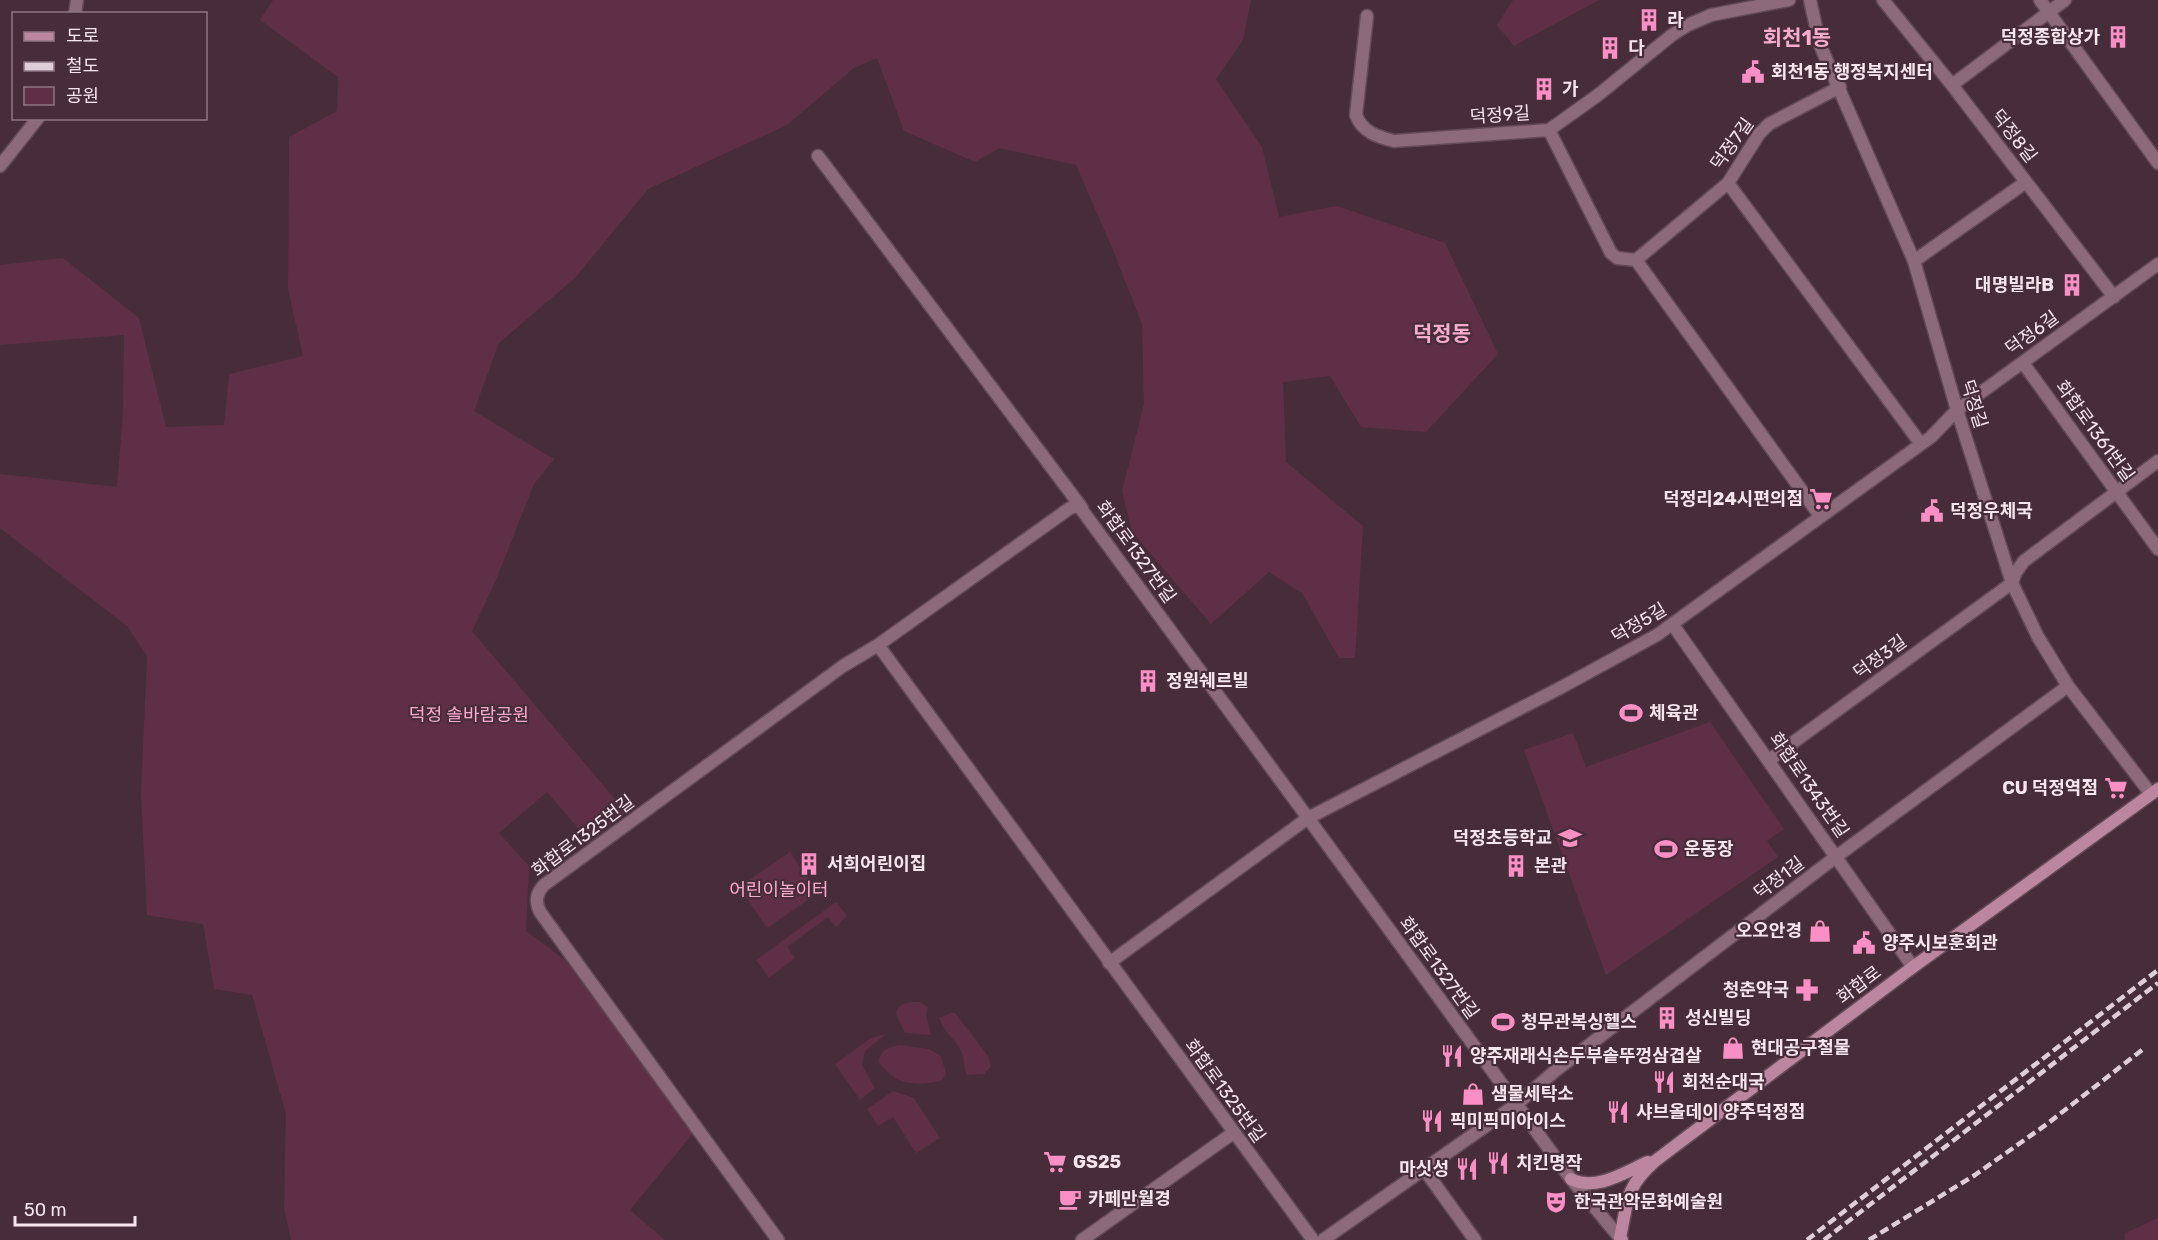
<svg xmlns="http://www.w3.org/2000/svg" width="2158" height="1240" font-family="Rubik,'Noto Sans KR',sans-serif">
	<rect width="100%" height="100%" fill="#472d3a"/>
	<path fill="#5f2f48" d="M273,0H1251L1243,40L1216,79L1262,147L1279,217L1337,206L1445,243L1498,354L1426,432L1361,427L1330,376L1283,382L1286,462L1363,526L1355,658H1339L1302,593L1269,572L1211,624L1132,532L1122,491L1144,404L1142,324L1113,250L1076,165L999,148L975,162L904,131L877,58L854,68L787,125L648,189L575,278L499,343L474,411L554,459L534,484L496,580L472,631L626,812L590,842L547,792L499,833L529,866L526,931L565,960L694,1132L630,1210L665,1240H291L284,1209L286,1114L252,995L214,989L203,924L147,915L141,794L147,656L127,626L0,528V474L117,487L123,412L124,335L0,345V265L63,258L139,318L166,427L224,425L229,374L303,356L288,289L289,137L337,111L338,77L260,20Z
		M1513,0H1599L1514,46L1497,25Z
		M1710,722L1784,829L1767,841L1778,857L1606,975L1524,750L1573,733L1586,767Z
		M790,852L818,893L767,928L739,887Z
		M836,902L847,916L836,927L828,917L787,947L795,958L769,978L756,960Z
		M920,1002L928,1007L926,1014L931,1035L905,1033L896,1014C898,1002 909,1002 920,1002Z
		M951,1013H955L988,1056L991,1066L984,1074L967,1075C963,1069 965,1063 963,1056C958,1041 944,1033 939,1018Z
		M886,1034L865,1051L862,1065L875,1088L860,1100L835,1064L871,1038Z
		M900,1045L929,1049L941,1056L946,1074L941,1081C914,1086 896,1086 879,1062C881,1049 889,1047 900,1045Z
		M893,1091L914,1098L940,1138L916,1153L893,1117L878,1126L867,1109Z
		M2158,1218V1240H2125V1233Z"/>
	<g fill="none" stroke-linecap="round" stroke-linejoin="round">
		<g stroke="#634a57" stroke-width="15">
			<path id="minor" d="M1810,0L1820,45L1914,261L1957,410L2012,583L2038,637L2068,686L2151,794
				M1883,0L1952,85L2114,297
				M2040,0L2158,163
				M75,14L77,0
				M1367,16L1356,115C1362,132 1378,137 1394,141L1549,130L1598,95L1672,35L1688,25L1711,15L1789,0
				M1952,85L2065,0
				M1549,130L1611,253L1617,258L1636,260L1820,516
				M818,156L1082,508
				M0,166L38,118
				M1728,183L1921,444
				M1636,260L1728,183L1759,134L1769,124L1840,87
				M1914,261L2026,182
				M2023,363L2158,549
				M1673,625L1913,967
				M878,645L1313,1240
				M1769,760L2012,583L2016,572L2024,561L2158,461
				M1109,963L1308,818L1571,1179L1620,1238L1619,1240
				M1424,1169L1475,1240
				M778,1240L540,912C535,901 536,894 544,885L843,666L878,645L1070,508L1079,506L1308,818L1560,688L1657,635L1931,437L1957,410L2158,264
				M1082,1240L1233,1133
				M1323,1240L1517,1104L1555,1071L1837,856L2068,686"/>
		</g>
		<g stroke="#634a57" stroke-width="15">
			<path id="secondary" d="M1571,1179C1596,1192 1625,1172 1648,1162
				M1622,1240L1620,1238C1628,1200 1625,1188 1655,1161L1913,967L2158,789"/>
		</g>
		<use href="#minor" stroke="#8c6a7a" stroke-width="12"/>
		<use href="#secondary" stroke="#bc86a0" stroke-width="12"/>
		<path stroke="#e0ced6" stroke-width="4.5" stroke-dasharray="9 4.5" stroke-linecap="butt" d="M1807,1240L2158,970
			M1824,1240L2158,983
			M1869,1240L1975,1175L2047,1124L2142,1050"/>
	</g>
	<defs>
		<g id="building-bare" transform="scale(1.8)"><path d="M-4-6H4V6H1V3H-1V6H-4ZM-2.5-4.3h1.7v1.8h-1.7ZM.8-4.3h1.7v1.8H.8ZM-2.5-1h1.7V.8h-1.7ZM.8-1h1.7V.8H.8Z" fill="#fa8fc6" stroke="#472d3a" stroke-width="2.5" paint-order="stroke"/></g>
		<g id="civic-bare" transform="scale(1.8)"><path d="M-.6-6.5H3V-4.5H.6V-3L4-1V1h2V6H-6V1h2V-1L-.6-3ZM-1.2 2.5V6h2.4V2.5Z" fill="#fa8fc6" stroke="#472d3a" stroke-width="2.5" paint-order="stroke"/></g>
		<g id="supermarket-bare" transform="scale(1.8)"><path d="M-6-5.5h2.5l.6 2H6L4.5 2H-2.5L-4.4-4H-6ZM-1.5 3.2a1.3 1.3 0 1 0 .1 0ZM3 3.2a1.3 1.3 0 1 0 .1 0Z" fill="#fa8fc6" stroke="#472d3a" stroke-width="2.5" paint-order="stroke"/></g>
		<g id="stadium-bare" transform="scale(1.8)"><path d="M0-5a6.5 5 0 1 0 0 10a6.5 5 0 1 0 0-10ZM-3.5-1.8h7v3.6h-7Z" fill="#fa8fc6" stroke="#472d3a" stroke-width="2.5" paint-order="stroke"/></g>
		<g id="school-bare" transform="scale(1.8)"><path d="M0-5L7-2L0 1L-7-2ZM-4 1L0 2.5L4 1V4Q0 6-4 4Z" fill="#fa8fc6" stroke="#472d3a" stroke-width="2.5" paint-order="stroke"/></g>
		<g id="shop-bare" transform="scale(1.8)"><path d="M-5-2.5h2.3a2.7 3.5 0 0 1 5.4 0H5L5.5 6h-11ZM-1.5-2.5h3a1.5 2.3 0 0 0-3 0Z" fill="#fa8fc6" stroke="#472d3a" stroke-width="2.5" paint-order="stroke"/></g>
		<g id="pharmacy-bare" transform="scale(1.8)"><path d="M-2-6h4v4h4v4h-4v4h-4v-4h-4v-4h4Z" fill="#fa8fc6" stroke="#472d3a" stroke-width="2.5" paint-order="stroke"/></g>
		<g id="restaurant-bare" transform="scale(1.8)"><path d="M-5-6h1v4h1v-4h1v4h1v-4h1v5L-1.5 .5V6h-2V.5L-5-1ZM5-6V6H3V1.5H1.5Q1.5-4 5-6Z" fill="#fa8fc6" stroke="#472d3a" stroke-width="2.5" paint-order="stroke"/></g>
		<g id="cafe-bare" transform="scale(1.8)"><path d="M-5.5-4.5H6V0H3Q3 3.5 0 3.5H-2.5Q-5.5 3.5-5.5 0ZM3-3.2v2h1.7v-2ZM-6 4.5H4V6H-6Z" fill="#fa8fc6" stroke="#472d3a" stroke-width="2.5" paint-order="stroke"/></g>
		<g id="theatre-bare" transform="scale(1.8)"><path d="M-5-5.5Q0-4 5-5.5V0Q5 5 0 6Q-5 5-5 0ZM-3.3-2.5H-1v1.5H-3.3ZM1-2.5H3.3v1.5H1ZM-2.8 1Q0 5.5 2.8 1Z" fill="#fa8fc6" stroke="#472d3a" stroke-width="2.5" paint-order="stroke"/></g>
	</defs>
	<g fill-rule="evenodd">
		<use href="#building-bare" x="1649" y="20"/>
		<use href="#building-bare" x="2118" y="37"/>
		<use href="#building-bare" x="1610" y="48"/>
		<use href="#civic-bare" x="1753" y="72"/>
		<use href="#building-bare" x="1544" y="89"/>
		<use href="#building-bare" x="2072" y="285"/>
		<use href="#supermarket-bare" x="1821" y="499"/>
		<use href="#civic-bare" x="1932" y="511"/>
		<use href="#building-bare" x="1148" y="681"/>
		<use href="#stadium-bare" x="1631" y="713"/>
		<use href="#supermarket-bare" x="2116" y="788"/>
		<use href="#school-bare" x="1570" y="838"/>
		<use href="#stadium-bare" x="1666" y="849"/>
		<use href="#building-bare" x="809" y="864"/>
		<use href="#building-bare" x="1516" y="866"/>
		<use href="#shop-bare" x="1820" y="931"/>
		<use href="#civic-bare" x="1864" y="943"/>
		<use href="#pharmacy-bare" x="1807" y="990"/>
		<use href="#building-bare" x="1667" y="1018"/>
		<use href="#stadium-bare" x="1503" y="1022"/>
		<use href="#shop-bare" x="1733" y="1048"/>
		<use href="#restaurant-bare" x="1452" y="1056"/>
		<use href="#restaurant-bare" x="1664" y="1082"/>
		<use href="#shop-bare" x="1473" y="1094"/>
		<use href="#restaurant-bare" x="1618" y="1112"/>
		<use href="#restaurant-bare" x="1432" y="1121"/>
		<use href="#supermarket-bare" x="1055" y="1162"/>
		<use href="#restaurant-bare" x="1498" y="1163"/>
		<use href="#restaurant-bare" x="1467" y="1169"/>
		<use href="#cafe-bare" x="1070" y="1199"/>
		<use href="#theatre-bare" x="1556" y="1202"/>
	</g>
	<g text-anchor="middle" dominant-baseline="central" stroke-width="4.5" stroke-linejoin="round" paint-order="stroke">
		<g font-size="18" font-weight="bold" fill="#f6e5ed" stroke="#472d3a" text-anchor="start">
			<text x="1667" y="20">라</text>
			<text x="2100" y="37" text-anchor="end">덕정종합상가</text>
			<text x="1628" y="48">다</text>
			<text x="1771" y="72">회천1동 행정복지센터</text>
			<text x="1562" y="89">가</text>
			<text x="2054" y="285" text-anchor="end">대명빌라B</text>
			<text x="1803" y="499" text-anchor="end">덕정리24시편의점</text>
			<text x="1950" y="511">덕정우체국</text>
			<text x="1166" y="681">정원쉐르빌</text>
			<text x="1649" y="713">체육관</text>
			<text x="2098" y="788" text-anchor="end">CU 덕정역점</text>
			<text x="1552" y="838" text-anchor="end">덕정초등학교</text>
			<text x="1684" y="849">운동장</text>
			<text x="827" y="864">서희어린이집</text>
			<text x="1534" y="866">본관</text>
			<text x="1802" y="931" text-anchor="end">오오안경</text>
			<text x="1882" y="943">양주시보훈회관</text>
			<text x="1789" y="990" text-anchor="end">청춘약국</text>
			<text x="1685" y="1018">성신빌딩</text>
			<text x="1521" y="1022">청무관복싱헬스</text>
			<text x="1751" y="1048">현대공구철물</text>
			<text x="1470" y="1056">양주재래식손두부솥뚜껑삼겹살</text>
			<text x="1682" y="1082">회천순대국</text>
			<text x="1491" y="1094">샘물세탁소</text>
			<text x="1636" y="1112">샤브올데이 양주덕정점</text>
			<text x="1450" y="1121">픽미픽미아이스</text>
			<text x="1073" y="1162">GS25</text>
			<text x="1516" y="1163">치킨명작</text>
			<text x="1449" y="1169" text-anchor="end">마싯성</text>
			<text x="1088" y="1199">카페만월경</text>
			<text x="1574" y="1202">한국관악문화예술원</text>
		</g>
		<g font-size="18" fill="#f6e5ed" stroke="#472d3a">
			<text transform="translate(1500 115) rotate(-4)">덕정9길</text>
			<text transform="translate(2014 136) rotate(52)">덕정8길</text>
			<text transform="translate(1732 144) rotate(-54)">덕정7길</text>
			<text transform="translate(2032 333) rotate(-36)">덕정6길</text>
			<text transform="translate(1974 404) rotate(73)">덕정길</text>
			<text transform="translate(2095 431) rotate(54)">화합로1361번길</text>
			<text transform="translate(1136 552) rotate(54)">화합로1327번길</text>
			<text transform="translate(1639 623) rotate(-31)">덕정5길</text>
			<text transform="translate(1880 657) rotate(-36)">덕정3길</text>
			<text transform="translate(1809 785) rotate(55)">화합로1343번길</text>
			<text transform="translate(583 836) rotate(-37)">화합로1325번길</text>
			<text transform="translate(1779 878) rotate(-37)">덕정1길</text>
			<text transform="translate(1439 968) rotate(54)">화합로1327번길</text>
			<text transform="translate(1859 985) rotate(-37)">화합로</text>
			<text transform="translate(1225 1091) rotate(54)">화합로1325번길</text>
		</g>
		<g font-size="18" fill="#fca8d1" stroke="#472d3a">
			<text x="469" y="715">덕정 솔바람공원</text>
			<text x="779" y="890">어린이놀이터</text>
		</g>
		<g font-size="21" font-weight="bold" fill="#f7abcf" stroke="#472d3a">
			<text x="1797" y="37">회천1동</text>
			<text x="1442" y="333">덕정동</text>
		</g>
	</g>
	<rect x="12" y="12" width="195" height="108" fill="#472d3a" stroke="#8d7782" stroke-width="1.5"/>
	<rect x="24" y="32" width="30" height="9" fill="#bc86a0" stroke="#8d7782" stroke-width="1.5"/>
	<text x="66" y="42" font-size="18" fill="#f6e5ed">도로</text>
	<rect x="24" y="62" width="30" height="9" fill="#e0ced6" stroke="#8d7782" stroke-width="1.5"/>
	<text x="66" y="72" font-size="18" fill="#f6e5ed">철도</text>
	<rect x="24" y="87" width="30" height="18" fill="#5f2f48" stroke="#8d7782" stroke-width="1.5"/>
	<text x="66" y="102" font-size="18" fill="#f6e5ed">공원</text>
	<path d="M15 1216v9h120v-9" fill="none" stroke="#f6e5ed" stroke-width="3"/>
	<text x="24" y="1216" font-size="18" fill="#f6e5ed" stroke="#472d3a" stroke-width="4.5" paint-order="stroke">50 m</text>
</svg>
